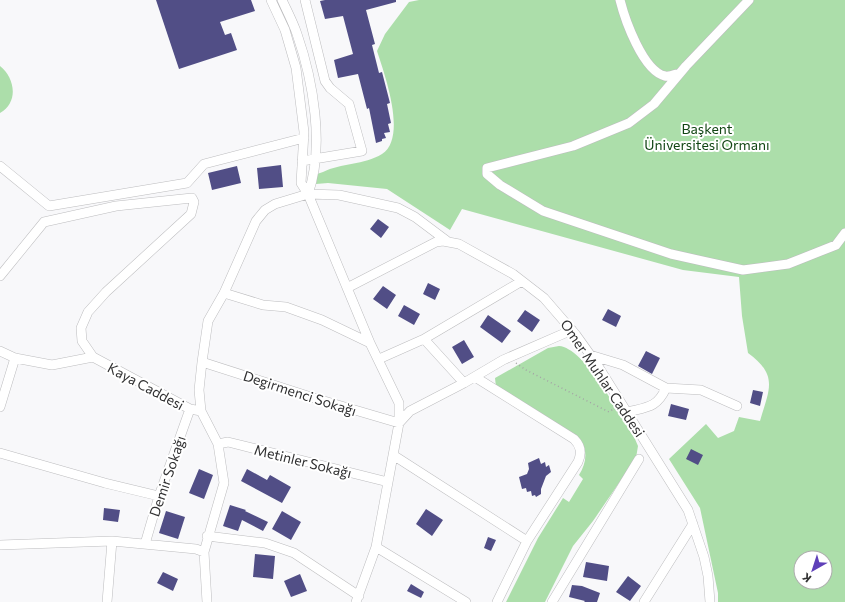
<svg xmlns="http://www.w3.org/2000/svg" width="845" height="602" font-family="Commissioner,sans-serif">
	<rect width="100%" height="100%" fill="#f8f8fa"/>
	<path fill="#acdeaa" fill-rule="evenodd" d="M419,0H845V602H718V593L700,508L669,459L706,424L718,438L734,431L739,417L760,421C769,389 779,376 748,353L742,316L739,277L683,270L462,209L450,230L387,189L328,183L316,184L317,174L323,172C341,163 364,165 382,154C408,137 384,73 377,51L385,34L409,2ZM801,558H825V582H801Z
		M0,66C15,78 19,102 0,113Z
		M559,346C584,347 621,417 635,439L638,446L636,458L593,521L573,546L545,602H506L538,538L563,498L569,502L583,479L579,475C586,464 588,452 581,441L496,387L495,378L548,348Z"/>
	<path fill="#514e86" d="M156,0H251L255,11L220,22L225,35L231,33L237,50L179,69Z
		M325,0H396V2L366,10L375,44L372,45L379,73L382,72L390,103L387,104L391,123L388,124L390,132L384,133L386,138L382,139V141L376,143L369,108L367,109L358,74L338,78L334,60L353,54L343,16L325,19L320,1Z
		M281,165L283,187L259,189L257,168Z
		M237,166L241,183L212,190L208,173Z
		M378,219L389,227L381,238L370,229Z
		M428,283L440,289L435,300L423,294Z
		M383,286L396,295L387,309L373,299Z
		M404,305L420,314L414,325L398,316Z
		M608,309L621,316L616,327L602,320Z
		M525,310L540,320L532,332L517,321Z
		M488,315L511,331L502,343L480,327Z
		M464,340L474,357L462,364L452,347Z
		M646,351L660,358L652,374L638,366Z
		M753,390L763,392L760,406L750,403Z
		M671,404L689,409L686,420L668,416Z
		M691,449L703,455L698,465L686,459Z
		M539,458L541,464L545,462L546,467L549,465L551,472L546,476L541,489V494L536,497L535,495L532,496L531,491L527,492L526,488L522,489L519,477L527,474L529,469L528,463Z
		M199,469L213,475L204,499L189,493Z
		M247,469L267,480L270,475L291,487L282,503L241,481Z
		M230,505L246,510L245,511L268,522L263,531L242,520L238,531L223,526Z
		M104,508L120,510L118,522L103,520Z
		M426,509L443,520L432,536L416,524Z
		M166,511L185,517L178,539L159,533Z
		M282,511L301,522L291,540L272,529Z
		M488,537L496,540L491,551L484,548Z
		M255,554L275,556L273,579L253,577Z
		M586,562L609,566L607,581L583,577Z
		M163,572L178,579L173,591L157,583Z
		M300,574L307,591L291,597L284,581Z
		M628,576L641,586L630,601L616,592Z
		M411,584L424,592L421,598L407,591Z
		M572,585L582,586L600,593L597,602H584L585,601L569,597Z"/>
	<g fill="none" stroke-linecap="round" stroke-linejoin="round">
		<g stroke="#bdbdbf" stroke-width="10">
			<path id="minor" d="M271,0L285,30L296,68L304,132L301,183L308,194L370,343L399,403V423L376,547L356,602
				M282,0C287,11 293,22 297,34C313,80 325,147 308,194
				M620,0C625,20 643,71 665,76C669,77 676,74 680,73
				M749,0L686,66L654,104L629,123L573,146L487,168V174L500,185L543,211L671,254L743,270L788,264L836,245L845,233
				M302,161L362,151L349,104L330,88L325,81L305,0
				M0,166L49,206L187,183L204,164L304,138
				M0,276L44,222L116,206L192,198L194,202L191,214L106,292L88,312L81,328L82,341L93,357L190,409L201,411
				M347,288L436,242L443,241L459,244L513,274L544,298L576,335L596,363L688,510L704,557L708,576L710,602
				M224,293L263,305L286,307L322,320L370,343
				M424,339L522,281
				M0,351L15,358L52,365L93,357
				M590,355L623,365L666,388L701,390L737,406
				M379,359L424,339L464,383
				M202,362L314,398L399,423L410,411L464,383L503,360L572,330
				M475,377L574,439C581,446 582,453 578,462L527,541L497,602
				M0,407L15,358
				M627,412C647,407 657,408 666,388
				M218,444L228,442L388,482
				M0,453L105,483L159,496
				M393,455L527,541
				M207,536L265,543L294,553L359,596
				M145,544L159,496L190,409
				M0,545L112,541L196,549L204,552
				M376,547L466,602
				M107,602L112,541
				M207,602L204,552L224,483L218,444L201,411L199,390L202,362L208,321L224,293L256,221L265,210L275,204L308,194L339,195L398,208L415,217L447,241
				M552,602L639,459
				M644,602L693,524"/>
		</g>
		<path stroke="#a4a4a5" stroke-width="1.5" stroke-dasharray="1 3" stroke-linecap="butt" d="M516,363L526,370L609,412L615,408"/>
		<use href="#minor" stroke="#fff" stroke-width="9"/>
	</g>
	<g text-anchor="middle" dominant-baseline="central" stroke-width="4" stroke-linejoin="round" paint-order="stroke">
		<g font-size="14" fill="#124614" stroke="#fff">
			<text x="707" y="128">Başkent<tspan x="707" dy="16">Üniversitesi Ormanı</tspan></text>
		</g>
		<g font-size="14" fill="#313132" stroke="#fff">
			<text transform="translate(603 378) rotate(56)">Omer Muhlar Caddesi</text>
			<text transform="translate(146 386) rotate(28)">Kaya Caddesi</text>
			<text transform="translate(300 393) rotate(18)">Degirmenci Sokağı</text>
			<text transform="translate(303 461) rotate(14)">Metinler Sokağı</text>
			<text transform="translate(167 476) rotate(-71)">Demir Sokağı</text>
		</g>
	</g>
	<g transform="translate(813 570) rotate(219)"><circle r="19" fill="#ffffff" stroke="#adadad"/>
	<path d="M0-3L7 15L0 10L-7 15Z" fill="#5f40b9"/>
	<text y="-6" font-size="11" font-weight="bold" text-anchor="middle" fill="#313132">K</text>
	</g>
</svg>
